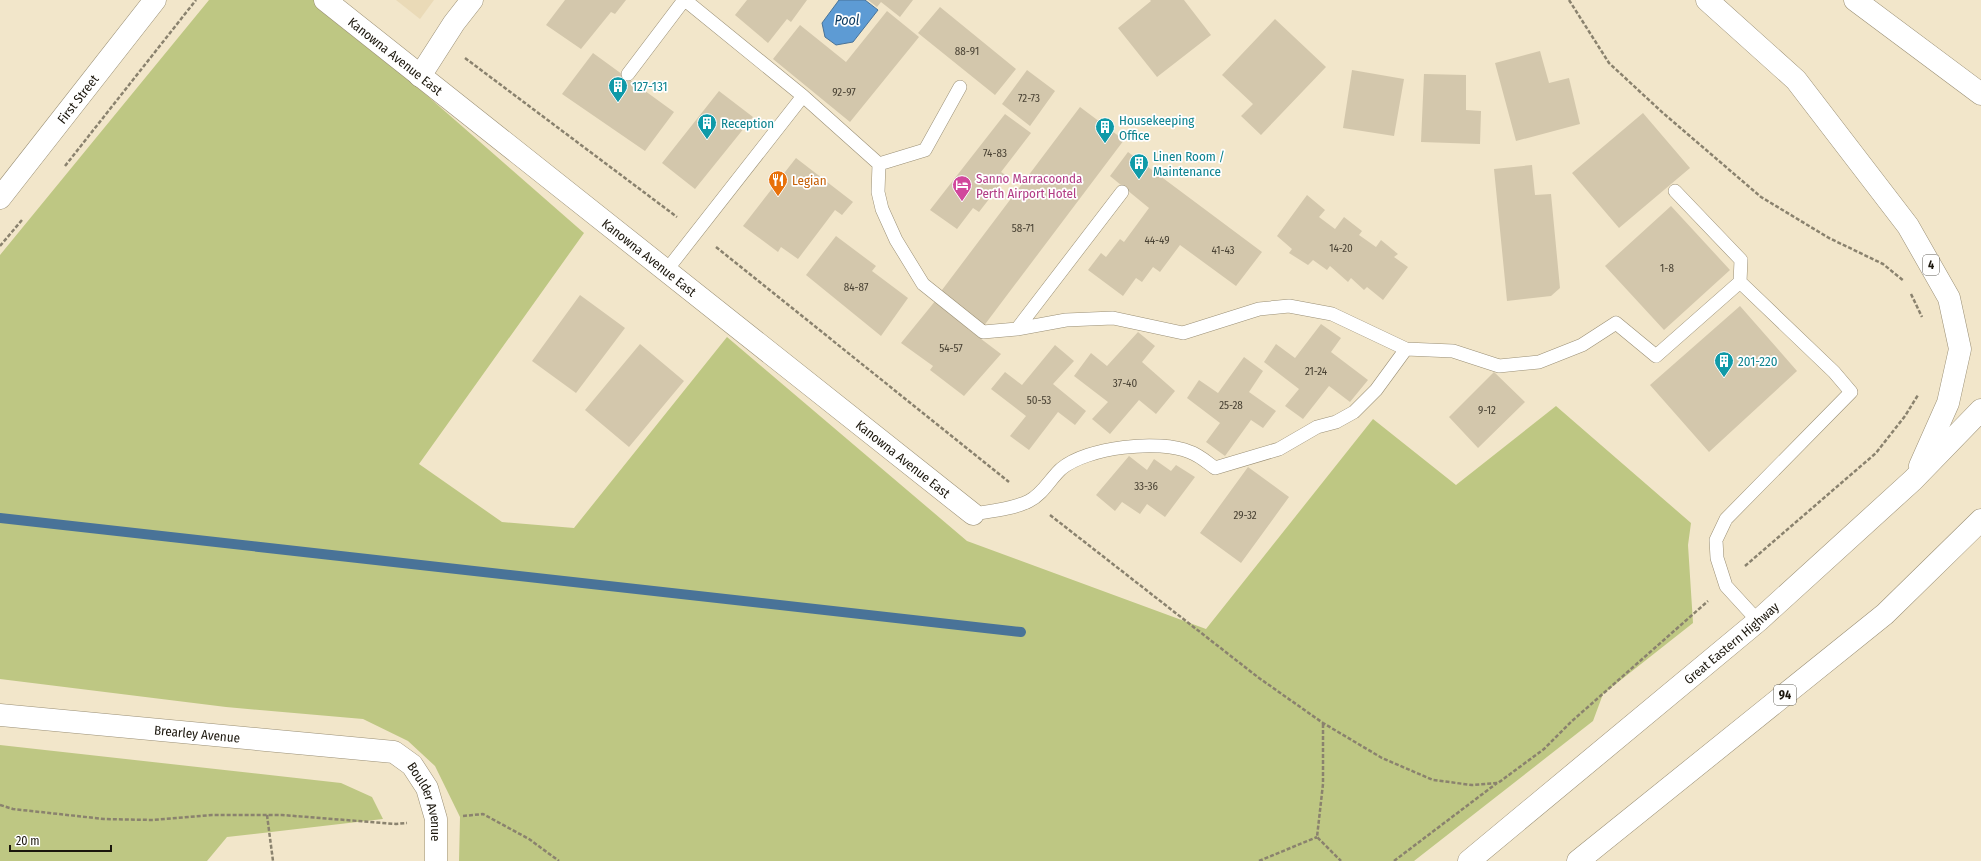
<svg xmlns="http://www.w3.org/2000/svg" width="1981" height="861" font-family="'Fira Sans Condensed',sans-serif">
	<rect width="100%" height="100%" fill="#f2e6ca"/>
	<path fill="#eadab7" d="M396,0H434L420,19Z"/>
	<path fill="#bec783" d="M209,0H318L584,233L419,464L502,522L574,528L727,337L967,541L1206,629L1373,419L1456,485L1556,406L1691,523L1688,545L1693,623L1603,694L1593,721L1414,861H459L460,817L435,766L408,741L363,719L226,707L0,679V255Z
		M0,745L341,783L372,797L383,819L227,837L207,861H0Z"/>
	<path fill="#5d9bd4" stroke="#497398" d="M839,0H865L878,10L853,42L836,45L825,37L822,23Z"/>
	<g fill="none" stroke-linecap="round" stroke-linejoin="round">
		<path stroke="#497398" stroke-width="10" d="M0,518L1021,632"/>
	</g>
	<path fill="#d3c7ac" d="M565,0H626L615,14L611,12L581,49L546,25Z
		M747,0H807L791,22L787,19L768,43L735,15Z
		M868,0H913L900,17L881,2L877,7Z
		M1150,0H1184L1211,35L1157,77L1118,28L1151,1Z
		M940,7L1016,69L995,95L918,33Z
		M887,11L919,37L850,122L773,59L800,25L846,62Z
		M1275,19L1326,67L1261,135L1241,116L1253,104L1222,75Z
		M1540,51L1549,83L1569,78L1580,124L1516,141L1495,63Z
		M593,53L674,112L645,151L562,94Z
		M1027,70L1055,91L1030,126L1002,104Z
		M1352,70L1404,79L1394,136L1343,128Z
		M1424,74L1466,75V110L1481,111L1480,144L1421,142Z
		M719,91L753,117L695,189L662,163Z
		M1080,107L1124,140L983,327L939,294Z
		M1643,113L1690,168L1619,228L1572,173Z
		M1005,114L1031,133L1001,172L1007,176L979,212L973,208L957,229L930,210Z
		M1128,152L1262,252L1236,286L1180,245L1160,272L1153,267L1142,282L1136,278L1123,296L1088,270L1101,253L1106,257L1120,239L1124,242L1149,208L1110,176Z
		M796,158L853,202L842,215L835,210L798,259L781,247L778,252L743,226Z
		M1532,165L1535,195L1551,194L1560,288L1551,296L1507,301L1494,169Z
		M1307,195L1325,210L1319,217L1335,229L1344,217L1362,231L1359,235L1376,247L1381,240L1398,254L1394,257L1408,267L1383,300L1367,287L1364,290L1351,278L1348,282L1330,266L1327,270L1313,260L1308,265L1289,253L1292,249L1277,236Z
		M1671,206L1730,270L1664,330L1605,266Z
		M836,236L876,266L872,271L908,298L881,336L806,275Z
		M580,295L625,328L576,393L532,361Z
		M936,300L971,326L968,329L1001,354L964,396L930,370L933,366L901,343Z
		M1740,306L1797,371L1709,452L1650,385Z
		M1321,324L1341,338L1331,352L1368,380L1350,402L1329,386L1303,419L1285,406L1299,389L1264,362L1276,344L1295,358Z
		M1138,332L1155,346L1142,362L1175,391L1156,414L1139,400L1110,434L1092,419L1108,402L1074,376L1091,353L1107,366Z
		M640,344L684,381L629,447L585,410Z
		M1055,345L1074,361L1053,384L1086,411L1075,425L1058,412L1029,450L1010,436L1026,416L991,389L1005,372L1022,385Z
		M1244,357L1263,371L1249,392L1276,411L1263,428L1251,420L1225,456L1206,442L1220,423L1187,398L1199,380L1218,393Z
		M1494,372L1525,402L1478,448L1449,417Z
		M1129,456L1147,470L1154,459L1171,471L1176,465L1195,477L1165,517L1147,504L1140,514L1122,502L1115,511L1096,495Z
		M1248,467L1289,497L1241,563L1200,533Z"/>
	<g fill="none" stroke-linecap="round" stroke-linejoin="round">
		<g stroke="#9a8f75" stroke-width="14">
			<path id="lane" d="M685,0L803,96L879,164L878,192L882,209L896,240L923,284L983,332L1017,329L1066,320L1113,318L1183,333L1259,309L1289,306L1332,314L1406,349L1453,351L1499,366L1539,362L1582,345L1616,323L1656,356L1740,282L1834,372L1851,392L1726,519L1716,540L1717,558L1726,586L1758,621
				M628,74L684,0
				M879,164L925,150L960,87
				M1675,191L1741,260L1740,282
				M666,271L803,96
				M1017,329L1122,192
				M973,514C991,511 1013,509 1029,501C1043,494 1050,479 1061,469C1087,447 1159,439 1190,452C1199,455 1208,463 1215,468L1279,449L1317,427L1336,422L1354,412L1376,390L1406,349"/>
		</g>
		<g stroke="#9a8f75" stroke-width="23">
			<g id="street">
				<path id="s1" d="M325,0L973,514"/>
				<path d="M420,76L454,23L472,0"/>
				<path id="s2" d="M0,715L394,752L412,765L427,788L436,819V861"/>
			</g>
		</g>
		<g stroke="#9a8f75" stroke-width="23">
			<g id="secondary">
				<path id="s3" d="M0,198L155,0"/>
			</g>
		</g>
		<g stroke="#9a8f75" stroke-width="23">
			<g id="highway">
				<path d="M1707,0L1796,80L1908,226L1949,298L1960,349L1948,403L1920,466"/>
				<path d="M1855,0L1981,94"/>
				<path id="s4" d="M1469,861L1758,621L1913,480L1981,410"/>
				<path d="M1578,861L1885,614L1981,520"/>
			</g>
		</g>
		<path stroke="#8a826e" stroke-width="2.5" stroke-dasharray="4 2" stroke-linecap="butt" d="M1569,0L1609,63L1663,113L1761,197L1829,238L1883,264L1904,281
			M465,58L677,217
			M65,166L196,0
			M0,246L22,220
			M716,247L1009,482
			M1911,294L1922,317
			M1050,515L1259,678L1323,723L1382,758L1433,780L1472,785L1498,783L1544,749L1572,721L1708,601
			M1745,566L1876,453L1905,416L1918,395
			M1323,724V784L1317,837L1341,861
			M0,805L13,809L104,819L153,820L212,815H282L396,824L407,823
			M267,815L273,861
			M463,816L483,814L529,839L559,861
			M1259,861L1317,837
			M1394,861L1497,783"/>
		<use href="#lane" stroke="#fff" stroke-width="13"/>
		<use href="#street" stroke="#fff" stroke-width="22"/>
		<use href="#secondary" stroke="#fff" stroke-width="22"/>
		<use href="#highway" stroke="#fff" stroke-width="22"/>
	</g>
	<defs>
		<g id="building-pin" transform="scale(1)"><path d="M0 17L-7.5 6A9.5 9.5 0 1 1 7.5 6Z" fill="#0f9aa8" stroke="#fff"/><path d="M-4-6H4V6H1V3H-1V6H-4ZM-2.5-4.3h1.7v1.8h-1.7ZM.8-4.3h1.7v1.8H.8ZM-2.5-1h1.7V.8h-1.7ZM.8-1h1.7V.8H.8Z" fill="#fff"/></g>
		<g id="restaurant-pin" transform="scale(1)"><path d="M0 17L-7.5 6A9.5 9.5 0 1 1 7.5 6Z" fill="#e8710a" stroke="#fff"/><path d="M-5-6h1v4h1v-4h1v4h1v-4h1v5L-1.5 .5V6h-2V.5L-5-1ZM5-6V6H3V1.5H1.5Q1.5-4 5-6Z" fill="#fff"/></g>
		<g id="hotel-pin" transform="scale(1)"><path d="M0 17L-7.5 6A9.5 9.5 0 1 1 7.5 6Z" fill="#d1479c" stroke="#fff"/><path d="M-6-4.5h1.5V1H6V5H4.5V3h-9V5H-6ZM-4 0a1.8 1.8 0 1 1 3.6 0ZM.5 0V-2.5h3Q6-2.5 6 0Z" fill="#fff"/></g>
	</defs>
	<g fill-rule="evenodd">
		<use href="#building-pin" x="618" y="86"/>
		<use href="#building-pin" x="707" y="123"/>
		<use href="#building-pin" x="1105" y="127"/>
		<use href="#building-pin" x="1139" y="163"/>
		<use href="#restaurant-pin" x="778" y="180"/>
		<use href="#hotel-pin" x="962" y="185"/>
		<use href="#building-pin" x="1724" y="361"/>
	</g>
	<g text-anchor="middle" dominant-baseline="central" stroke-width="3.5" stroke-linejoin="round" paint-order="stroke">
		<g font-size="11" fill="#494234">
			<text x="967" y="51">88-91</text>
			<text x="844" y="92">92-97</text>
			<text x="1029" y="98">72-73</text>
			<text x="995" y="153">74-83</text>
			<text x="1023" y="228">58-71</text>
			<text x="1157" y="240">44-49</text>
			<text x="1341" y="248">14-20</text>
			<text x="1223" y="250">41-43</text>
			<text x="1667" y="268">1-8</text>
			<text x="856" y="287">84-87</text>
			<text x="951" y="348">54-57</text>
			<text x="1316" y="371">21-24</text>
			<text x="1125" y="383">37-40</text>
			<text x="1039" y="400">50-53</text>
			<text x="1231" y="405">25-28</text>
			<text x="1487" y="410">9-12</text>
			<text x="1146" y="486">33-36</text>
			<text x="1245" y="515">29-32</text>
		</g>
		<g fill="#fff" stroke="#5f5c55" stroke-width="1">
			<rect x="1923" y="255" width="16" height="20" rx="3"/>
			<rect x="1774" y="685" width="22" height="20" rx="3"/>
		</g>
		<g font-size="12" font-weight="bold" fill="#1b160c">
			<text x="1931" y="265">4</text>
			<text x="1785" y="695">94</text>
		</g>
		<g font-size="13" fill="#1b160c" stroke="#fff">
			<text stroke="none"><textPath href="#s1" startOffset="90">Kanowna Avenue East</textPath></text>
			<text stroke="none"><textPath href="#s3" startOffset="126">First Street</textPath></text>
			<text stroke="none"><textPath href="#s1" startOffset="414">Kanowna Avenue East</textPath></text>
			<text stroke="none"><textPath href="#s1" startOffset="738">Kanowna Avenue East</textPath></text>
			<text stroke="none"><textPath href="#s4" startOffset="341">Great Eastern Highway</textPath></text>
			<text stroke="none"><textPath href="#s2" startOffset="198">Brearley Avenue</textPath></text>
			<text stroke="none"><textPath href="#s2" startOffset="458">Boulder Avenue</textPath></text>
		</g>
		<g font-size="13" fill="#0d838f" stroke="#fff" text-anchor="start">
			<text x="632" y="86">127-131</text>
			<text x="1119" y="120">Housekeeping<tspan x="1119" dy="15">Office</tspan></text>
			<text x="721" y="123">Reception</text>
			<text x="1153" y="156">Linen Room /<tspan x="1153" dy="15">Maintenance</tspan></text>
			<text x="1738" y="361">201-220</text>
		</g>
		<g font-size="13" fill="#b23c85" stroke="#fff" text-anchor="start">
			<text x="976" y="178">Sanno Marracoonda<tspan x="976" dy="15">Perth Airport Hotel</tspan></text>
		</g>
		<g font-size="13" fill="#c56008" stroke="#fff" text-anchor="start">
			<text x="792" y="180">Legian</text>
		</g>
		<g font-size="14" font-style="italic" fill="#0e3c62" stroke="#fff">
			<text x="847" y="20">Pool</text>
		</g>
	</g>
	<path d="M10 845v6h101v-6" fill="none" stroke="#1b160c" stroke-width="2"/>
	<text x="16" y="845" font-size="12" fill="#1b160c" stroke="#ffffff" stroke-width="3" paint-order="stroke">20 m</text>
</svg>
